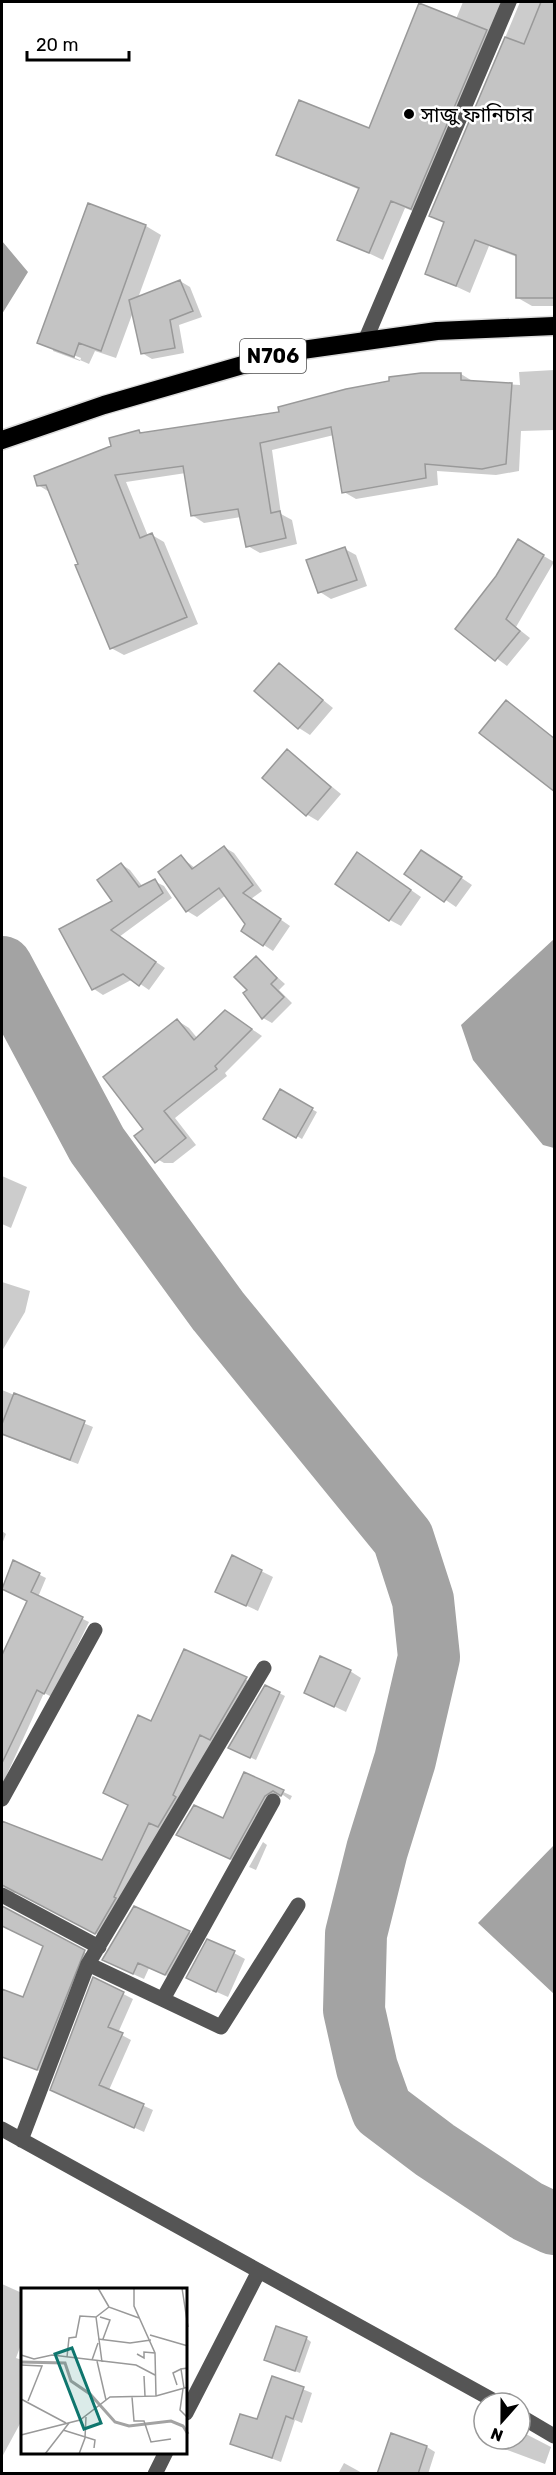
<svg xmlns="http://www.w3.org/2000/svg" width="556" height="2475" font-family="Rubik,'Noto Sans Bengali',sans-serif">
	<rect width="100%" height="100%" fill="#fff"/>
	<path fill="#a3a3a3" d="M2,241L28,272L2,314Z
		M554,939V1148L543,1145L473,1060L461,1025Z
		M554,1845V1844V1994L478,1923Z"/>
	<path fill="#0003" fill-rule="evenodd" d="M463,2H519L514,6L425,216L405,208L383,260L339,239L360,190L278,155L370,130L456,19Z
		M520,2H554V306H532L518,298L517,257L489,246L470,293L427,273L445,224L431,215Z
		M89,205L146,226L161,235L138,298L180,281L190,287L202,317L179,325L184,353L152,359L142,353L133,312L116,358L95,351L89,364L39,342ZM53,347L81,358L80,361L53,351Z
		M554,370V430L521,431L519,471L496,475L437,471L438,485L356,499L344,492L334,435L272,450L281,514L292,520L297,544L260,553L248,546L241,517L204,523L192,515L186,473L126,482L148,536L152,535L164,542L198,624L124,655L111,648L51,493L38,485L139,432L143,434L281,414L461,374L474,382L520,385L519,372Z
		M518,541L554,562L516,627L530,638L507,666L457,629L497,577Z
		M345,549L356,555L367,586L331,599L320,592Z
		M280,665L333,708L310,735L299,728Z
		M506,702L554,738V789Z
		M288,751L341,794L318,821L306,814Z
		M224,847L234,853L262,891L251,899L290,926L273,951L264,945L226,895L197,917L187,911L181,857L195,868Z
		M432,858L472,885L456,907L406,873Z
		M368,860L421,897L401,926L390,920Z
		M121,864L130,870L143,887L154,881L164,886L172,898L119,937L165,968L149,990L133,979L103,995L94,989L61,929L114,902Z
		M256,958L285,984L279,990L292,1003L272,1023L263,1018L245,993L249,990Z
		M237,1019L262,1036L225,1073L227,1076L175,1118L196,1145L173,1163H164L152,1156L146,1129L178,1021L189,1028L198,1039Z
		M280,1091L317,1112L302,1139L265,1118Z
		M2,1176L27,1187L11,1228L2,1224Z
		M2,1282L30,1291L25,1312L2,1351Z
		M2,1390L93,1427L78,1464L2,1435Z
		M2,1531L6,1534L2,1544Z
		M233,1557L273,1577L258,1611L217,1592Z
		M14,1562L46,1578L38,1597L89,1622L52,1697L44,1693L3,1783L2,1659L28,1601L2,1588Z
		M184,1651L259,1686L108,1940L21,1893H12L2,1886V1882L22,1831L103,1862L129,1805L105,1793L152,1723Z
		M350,1671L361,1678L346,1712L317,1698Z
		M279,1693L285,1696L256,1760L235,1750Z
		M245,1774L292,1796L290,1800L283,1795L274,1800L239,1863L186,1840L224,1820Z
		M263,1842L267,1845L256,1870L249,1867Z
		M2,1906L91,1956L45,2073L2,2057V1991L24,1999L45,1946L2,1926Z
		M189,1932L200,1939L177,1980L149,1968L144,1979L115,1966Z
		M234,1953L245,1959L228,1997L199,1984Z
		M94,1979L133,1999L118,2033L131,2040L109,2090L153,2110L144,2132L62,2095Z
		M2,2284L22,2293V2342L16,2358L22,2360V2420L2,2457Z
		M306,2338L311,2342L300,2373L271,2362Z
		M273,2377L312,2393L302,2423L295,2420L281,2462L231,2443L258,2421Z
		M520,2431L551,2447L545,2464L499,2447L501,2439H520Z
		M427,2447L435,2452L428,2474H378Z
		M344,2463L364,2474H338Z"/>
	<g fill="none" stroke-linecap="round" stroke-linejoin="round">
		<path stroke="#a3a3a3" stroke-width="62" d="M2,967L97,1145L218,1311L403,1538L423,1600L429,1657L405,1760L377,1850L356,1934L354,2010L367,2068L382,2110L435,2150L527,2211L554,2224"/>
	</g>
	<path fill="#c4c4c4" stroke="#999" stroke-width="1.5" d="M541,2H555V298H516V255L475,240L456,286L425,274L444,222L429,216L505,37L524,44Z
		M419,3L487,30L411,209L391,201L369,253L337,240L359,188L276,155L299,100L369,128Z
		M88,203L146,225L101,351L79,343L74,357L37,343Z
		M180,280L193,311L170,320L175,348L141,354L129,300Z
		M421,373H461V380L512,383L506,464L482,469L425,464L426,478L342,493L331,427L260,443L271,513L280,511L286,538L246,547L238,509L191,516L183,466L115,475L140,538L152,533L187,617L110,649L75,565L78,564L46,485L37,486L34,476L111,446L109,438L139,430L140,433L279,412L278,407L346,389L389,381V377Z
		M518,539L544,555L506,619L520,631L495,661L455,629L496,576Z
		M345,547L357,580L318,593L306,560Z
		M279,663L323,700L298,729L254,691Z
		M506,700L555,739V792L479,733Z
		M287,749L331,787L306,816L262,778Z
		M224,846L253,885L243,893L281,919L263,946L241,931L245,924L219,888L186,912L158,872L181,855L192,869Z
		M421,850L462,877L444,902L404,874Z
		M357,852L411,890L389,921L335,884Z
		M121,863L139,887L155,879L163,893L111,930L156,962L139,986L123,974L92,990L59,929L112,901L97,880Z
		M256,956L277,978L271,984L284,997L262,1019L243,993L247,990L234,977Z
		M225,1010L252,1029L215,1066L217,1069L164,1111L186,1138L155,1163L134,1136L143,1129L103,1077L177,1019L194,1040Z
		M280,1089L313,1108L296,1138L263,1119Z
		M14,1393L85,1421L70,1460L2,1434V1424Z
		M232,1555L262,1570L246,1606L215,1592Z
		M13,1560L40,1573L31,1592L83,1617L44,1694L37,1690L2,1763V1655L27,1601L2,1589Z
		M184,1649L247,1677L210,1740L200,1735L173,1795L176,1797L158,1827L149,1823L114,1897L116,1898L95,1934L2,1885V1821L102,1860L128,1805L103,1793L138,1715L151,1721Z
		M320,1656L351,1670L334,1707L304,1693Z
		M265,1685L280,1692L250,1758L228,1748Z
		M244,1772L284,1790L281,1796L273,1791L265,1796L230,1859L176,1835L194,1805L223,1818Z
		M2,1906L85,1950L37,2070L2,2057V1989L23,1997L43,1946L2,1926Z
		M134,1906L190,1931L165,1975L138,1963L133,1974L102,1960Z
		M207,1939L235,1951L216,1992L186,1978Z
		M93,1977L124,1992L108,2027L123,2033L99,2085L144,2104L134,2128L50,2090Z
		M276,2326L307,2337L295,2371L264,2360Z
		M272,2376L304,2387L293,2419L286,2416L272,2458L230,2444L240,2414L257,2419Z
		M391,2433L427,2446L418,2474H377Z"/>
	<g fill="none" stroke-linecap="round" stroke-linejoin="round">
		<g stroke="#dbdbdb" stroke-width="21">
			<path id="highway" d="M2,440L104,405L288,352L437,331L554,326"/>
		</g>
		<path stroke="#555" stroke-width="15" d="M365,341L509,2
			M2,1799L95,1630
			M2,1895L99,1947
			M88,1964L221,2027L298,1905
			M163,1999L273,1801
			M2,2129L498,2403
			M21,2140L88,1964L264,1668
			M186,2413L259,2271
			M520,2416L554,2436
			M155,2474L166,2452"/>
		<use href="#highway" stroke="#000" stroke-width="18"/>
	</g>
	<circle fill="#000" stroke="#fff" stroke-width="2" cx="409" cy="114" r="6"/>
	<g text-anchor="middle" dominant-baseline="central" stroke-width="5" stroke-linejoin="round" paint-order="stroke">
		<rect fill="#fff" stroke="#4c4c4c" stroke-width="1.5" x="240" y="339" width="66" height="34" rx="4.5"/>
		<g font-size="20" font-weight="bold" fill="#000">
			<text x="273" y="356">N706</text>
		</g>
		<g font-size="21" fill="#000" stroke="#fff" text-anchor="start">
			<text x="421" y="114">সাজু ফানিচার</text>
		</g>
	</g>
	<g transform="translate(21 2288)">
		<rect width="166" height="166" fill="#fff"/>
		<path fill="none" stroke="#a3a3a3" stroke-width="3" d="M0,74L44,75L50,93L69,106L94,134L108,138L150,133L162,138L167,146"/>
		<path fill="none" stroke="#999" stroke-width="1.5" d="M77,0L88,19M113,0V18L134,65L135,108M161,0L167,39M75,29L81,74M79,29L89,32L82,51M129,47L167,58M77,51L109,55L130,52M116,66L123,70V64L134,65M0,67L13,71L31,67L115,77L134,87M46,69L48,50L55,49L59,28L75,29L88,19L118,30M71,72L77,55M76,73L85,112M0,77L21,78L7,113M123,88L124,108M156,97L152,85L160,81M163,100L160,81L167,80M162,101L159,122L167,130M111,109L113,133H123L130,154L150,151M0,111L45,135M42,142L74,152L73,160M0,147L59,132L89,109L135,108L167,99M24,166L48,135M58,166L64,150L65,129"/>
		<path fill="#0f766e" fill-opacity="0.15" stroke="#0f766e" stroke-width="3" d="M51,60L80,135L63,141L34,66Z"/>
		<rect width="166" height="166" fill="none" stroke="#000" stroke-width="3"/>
	</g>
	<rect width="556" height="2475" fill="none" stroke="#000000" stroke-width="6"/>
	<g transform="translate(502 2421) rotate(201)"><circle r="28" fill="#ffffff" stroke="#999999" stroke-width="1.5"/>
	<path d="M0-4.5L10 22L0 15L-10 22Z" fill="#000000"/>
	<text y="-9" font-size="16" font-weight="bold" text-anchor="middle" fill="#000000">N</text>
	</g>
	<path d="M27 51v9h102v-9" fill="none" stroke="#000000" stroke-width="3"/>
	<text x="36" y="51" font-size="18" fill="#000000" stroke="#ffffff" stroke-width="4.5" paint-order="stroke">20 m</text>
</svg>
